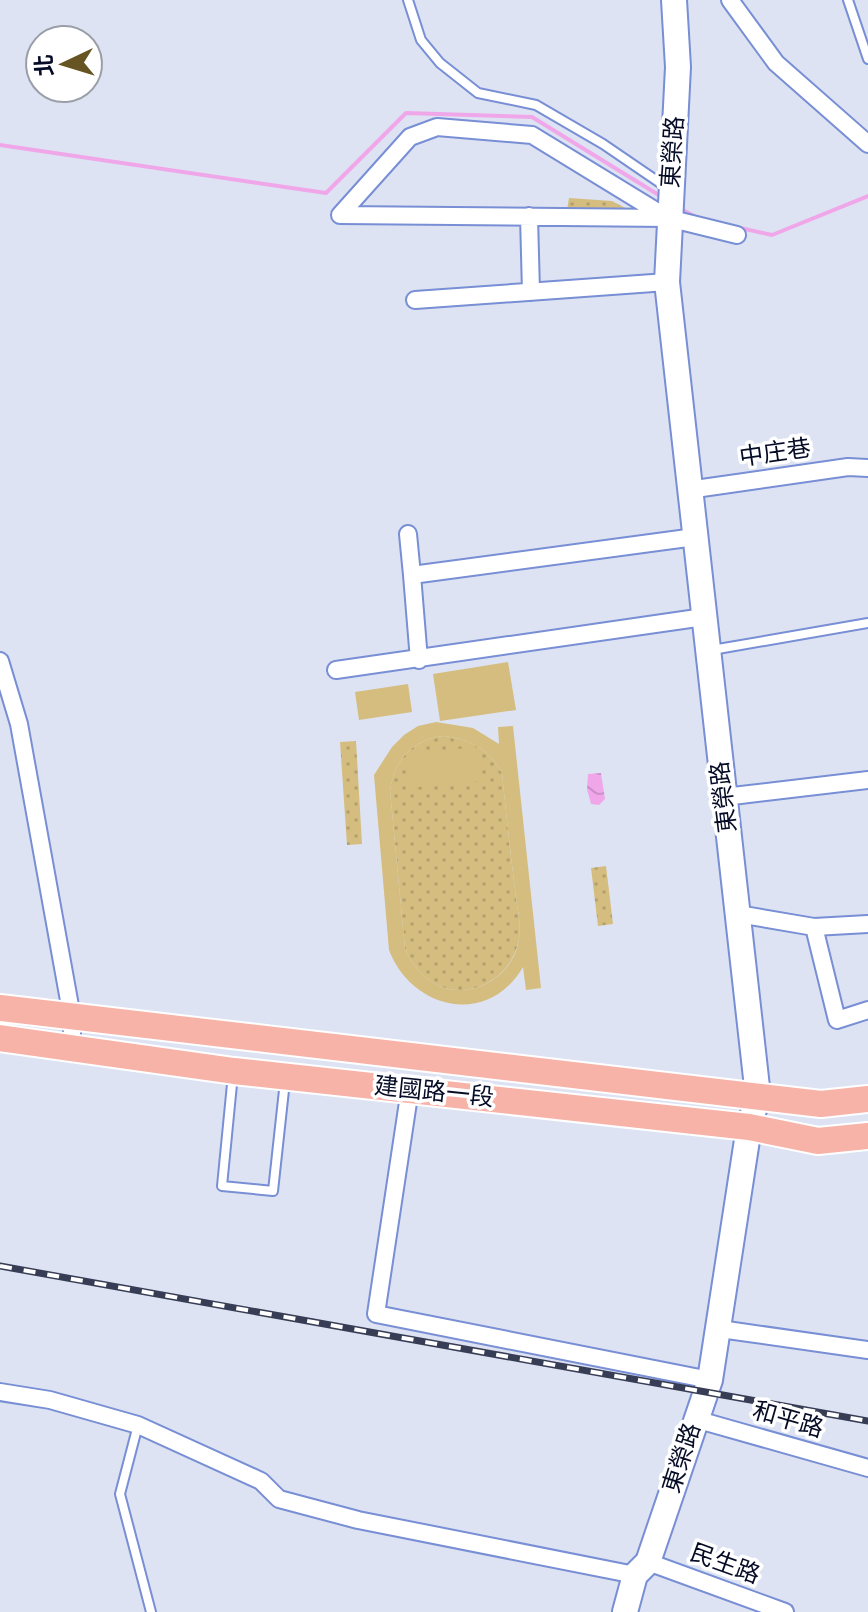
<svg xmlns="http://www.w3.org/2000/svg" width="868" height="1612" font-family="'Source Sans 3','Noto Sans TC',sans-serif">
	<defs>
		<pattern id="green-dots" width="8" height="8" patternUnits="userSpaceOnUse" patternTransform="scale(2)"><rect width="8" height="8" fill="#d4bd7e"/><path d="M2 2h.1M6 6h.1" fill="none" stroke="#b4a16d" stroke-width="1.8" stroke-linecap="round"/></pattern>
		<pattern id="water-waves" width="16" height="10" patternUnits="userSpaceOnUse" patternTransform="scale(2)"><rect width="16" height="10" fill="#f0a7e9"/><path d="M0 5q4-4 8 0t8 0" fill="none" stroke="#cc8fc8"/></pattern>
	</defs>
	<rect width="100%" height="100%" fill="#dde3f2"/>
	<path fill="url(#green-dots)" d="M569,198L612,201L629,210H567Z
		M443,736C471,739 488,749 502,773C506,812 510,851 515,889C516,904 522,923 519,938C515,967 489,990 460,990C432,990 416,971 405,949L390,790C395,759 412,740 443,736Z
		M356,741L362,844L347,845L340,742Z
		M606,866L613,924L598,926L591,868Z"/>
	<path fill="#d4bd7e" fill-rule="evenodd" d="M508,662L516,710L440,721L433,674Z
		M408,684L412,712L359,720L355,692Z
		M436,722L473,728L499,744L498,727L513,726L541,988L526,990L523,967C488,1027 412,1010 389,950L374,775L392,747L404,735L418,726ZM443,736C471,739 488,749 502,773C506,812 510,851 515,889C516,904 522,923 519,938C516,967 489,990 460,990C432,990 416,971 405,949L390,790C395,759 412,740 443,736Z
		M478,747L481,781L409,788L406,754Z"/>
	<path fill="url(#water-waves)" d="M601,773L605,799L599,805L591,804L587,789L588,774Z"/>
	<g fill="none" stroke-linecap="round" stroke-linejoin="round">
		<path stroke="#f0a7e9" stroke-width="4" d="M0,145L326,193L406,113L532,117L662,197
			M679,208L696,217
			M736,227L772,235L868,196"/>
		<g stroke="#788ed5" stroke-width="12">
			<path id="lane" d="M408,0L421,40L440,63L478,93L536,105L603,144L666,187
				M848,0L868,59
				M712,650L868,623
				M233,1074L222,1186L273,1191L285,1081
				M138,1425L120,1494L151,1612"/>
		</g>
		<g stroke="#788ed5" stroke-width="20">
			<path id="street" d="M730,0L776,63L868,144
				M340,215L668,218L737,235
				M340,215L410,137L437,127L532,135L666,217
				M529,216L531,292
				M415,300L667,282
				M688,490L848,467L868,468
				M408,534L412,575
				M419,660L412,575L695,537
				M0,661L19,724L72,1017V1048
				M336,670L704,617
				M724,797L868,780
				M738,914L814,927L837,1020L868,1010
				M814,927L868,924
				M410,1089L376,1314L710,1380
				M720,1329L868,1350
				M0,1392L50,1400L138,1425L261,1481L279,1499L358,1520L635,1575
				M695,1419L868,1468
				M648,1562L785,1612"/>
		</g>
		<g stroke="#788ed5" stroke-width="28">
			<path id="secondary" d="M625,1612L635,1575L648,1562L710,1380L749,1127L758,1096L667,282L678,67L674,0"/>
		</g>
		<g stroke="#fff" stroke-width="30">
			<path id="primary" d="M0,1008L821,1104L868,1099
				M0,1038L234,1071L749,1127L818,1141L868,1136"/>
		</g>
		<use href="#lane" stroke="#fff" stroke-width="8"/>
		<use href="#street" stroke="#fff" stroke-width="16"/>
		<use href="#secondary" stroke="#fff" stroke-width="24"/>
		<use href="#primary" stroke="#f8b3a9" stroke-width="26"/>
		<g stroke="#373d55" stroke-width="7">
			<path id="rail" d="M0,1266L868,1421"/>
		</g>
		<use href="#rail" stroke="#fff" stroke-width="4" stroke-dasharray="12" stroke-linecap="butt"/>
	</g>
	<g text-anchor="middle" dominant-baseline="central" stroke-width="7" stroke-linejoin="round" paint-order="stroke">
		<g font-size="24" fill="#060c26" stroke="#fff">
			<text transform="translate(673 152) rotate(-86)">東榮路</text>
			<text transform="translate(775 453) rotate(-8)">中庄巷</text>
			<text transform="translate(724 797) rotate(-97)">東榮路</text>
			<text transform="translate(434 1092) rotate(6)">建國路一段</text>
			<text transform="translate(788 1420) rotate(16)">和平路</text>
			<text transform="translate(682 1458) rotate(-72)">東榮路</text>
			<text transform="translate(725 1564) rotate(20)">民生路</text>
		</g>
	</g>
	<g transform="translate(64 64) rotate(266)"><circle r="38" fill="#ffffff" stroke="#9b9ea8" stroke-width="2"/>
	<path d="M0-6L14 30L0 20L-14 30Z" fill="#665422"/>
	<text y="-12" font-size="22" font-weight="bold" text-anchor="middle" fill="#060c26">北</text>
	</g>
</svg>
